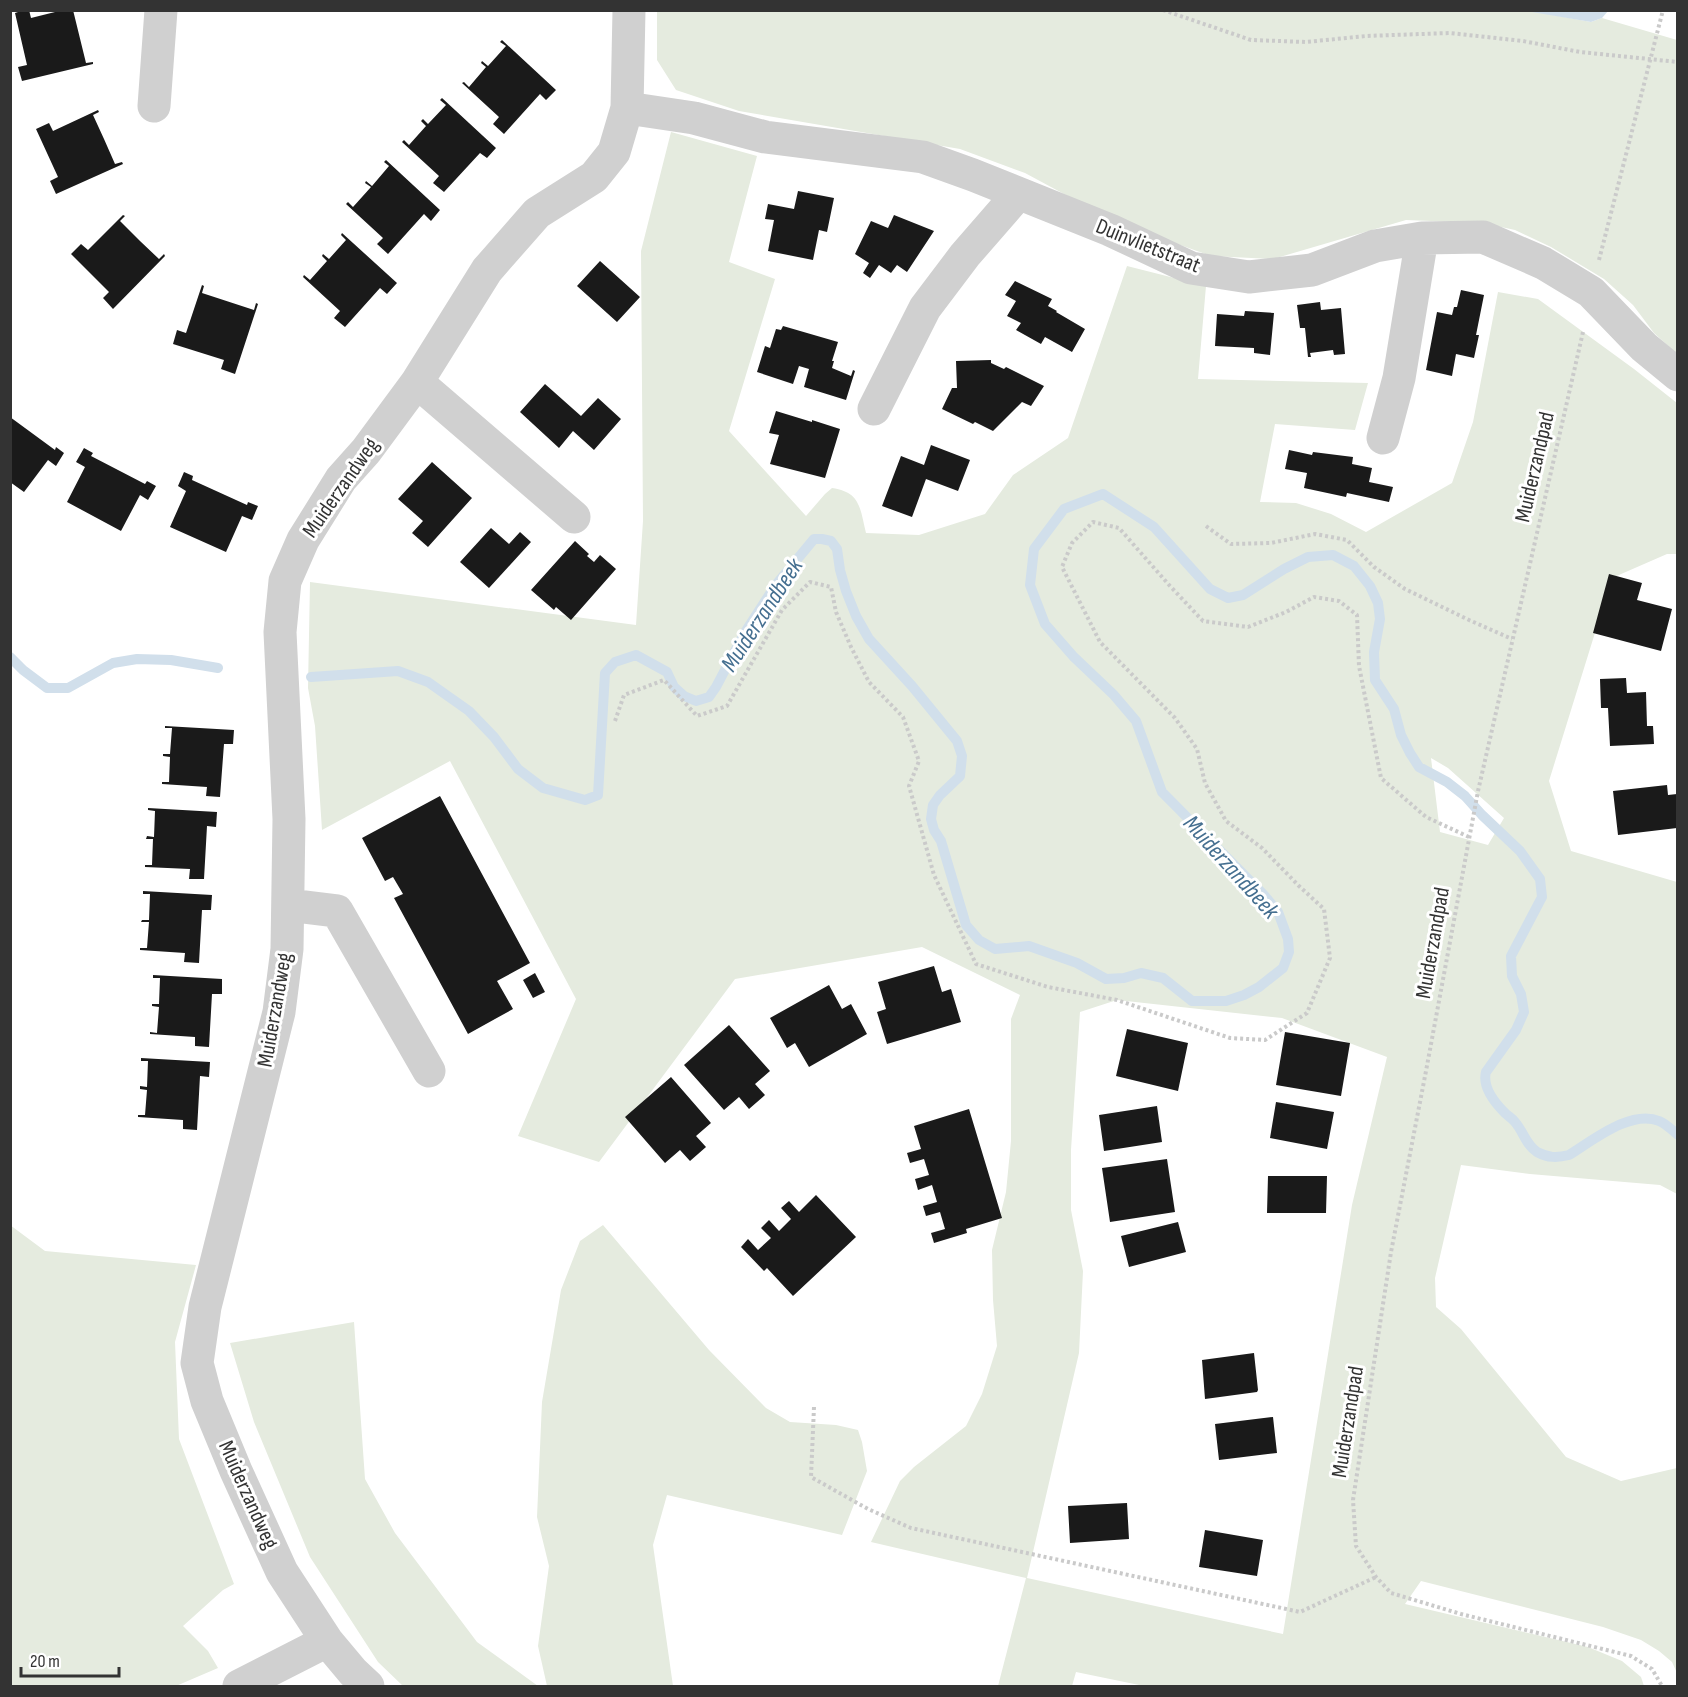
<svg xmlns="http://www.w3.org/2000/svg" width="1688" height="1697" font-family="'Sofia Sans Condensed',sans-serif">
	<rect width="100%" height="100%" fill="#fff"/>
	<path fill="#e5ebdf" fill-rule="evenodd" d="M1526,10L1591,22L1602,18L1677,40V354L1654,333L1633,305L1604,279L1551,247L1515,230L1483,223L1406,220L1273,259L1211,256L1116,222L1025,173L960,149L739,111L676,90L657,60V11Z
		M671,132L757,156L729,262L775,279L729,431L806,516L825,494L832,488C861,492 860,509 866,533L919,535L985,514L1013,475L1068,438L1127,266L1206,286L1198,379L1368,383L1355,430L1275,424L1260,502L1296,503L1331,514L1366,532L1452,483L1473,422L1498,292L1538,299L1634,369L1677,403V554H1667L1612,578L1549,781L1571,851L1677,882V1194L1660,1185L1530,1174L1461,1165L1435,1278L1436,1307L1461,1329L1566,1457L1621,1481L1677,1468V1673L1672,1662L1659,1651L1641,1640L1603,1627L1421,1581L1405,1604L1588,1647L1622,1661L1641,1677L1644,1686H1144L1076,1672L1072,1686H998L1026,1578L871,1542L900,1481L914,1467L966,1426L982,1394L997,1346L993,1300L992,1250L1006,1192L1011,1141V1019L1020,995L922,947L735,979L599,1162L518,1136L576,999L450,761L322,830L315,726L308,688L310,582L636,625L643,521L641,251ZM1431,758L1448,768L1504,818L1488,845L1440,832ZM1117,1000L1282,1018L1387,1057L1352,1205L1283,1634L1027,1578L1079,1353L1083,1271L1071,1210V1150L1080,1012Z
		M10,1225L45,1251L196,1265L175,1342L179,1439L234,1584L223,1590L183,1626L208,1651L218,1668L176,1686H11Z
		M603,1225L709,1350L766,1408L790,1422L836,1425L858,1430L862,1442L867,1471L842,1535L667,1495L653,1545L673,1686H547L538,1646L549,1566L537,1517L542,1402L561,1290L580,1241Z
		M354,1322L365,1479L395,1533L477,1642L538,1686H403L378,1662L310,1557L254,1422L230,1343Z"/>
	<path fill="#d1dfeb" d="M1526,11H1608L1602,18L1591,22Z"/>
	<g fill="none" stroke-linecap="round" stroke-linejoin="round">
		<path stroke="#d1dfeb" stroke-width="10" d="M10,657L23,670L47,688H68L113,663L137,659L171,660L218,668
			M311,677L398,671L428,682L469,711L494,737L518,769L543,788L585,800L598,795L605,673L615,662L636,655L667,672L674,687L684,696L696,701L709,697L716,687L744,634L775,586L814,539H822L831,541L837,549L840,570L846,591L856,616L869,639L912,686L957,741L962,756L960,776L940,795L933,805L931,819L934,830L941,841L966,925L979,940L995,949L1029,946L1077,963L1106,979L1124,978L1141,973L1163,978L1192,1001H1226L1244,995L1259,987L1283,968L1289,952L1288,939L1278,912L1263,894L1162,792L1136,721L1113,694L1073,656L1045,624L1030,585L1034,549L1064,509L1103,494L1154,527L1210,589L1228,598L1243,595L1284,569L1308,557L1333,555L1354,566L1370,586L1378,603L1380,619L1374,652L1375,680L1394,709L1401,735L1410,753L1419,767L1447,782L1465,796L1482,815L1520,851L1540,879L1542,897L1511,956L1512,976L1521,994L1524,1012L1516,1030L1486,1072C1482,1087 1494,1102 1505,1113C1508,1116 1512,1118 1515,1122C1523,1131 1526,1145 1537,1152C1548,1158 1557,1158 1569,1155C1592,1141 1631,1109 1659,1121C1665,1123 1672,1130 1678,1135"/>
	</g>
	<path fill="#1a1a1a" d="M24,10H29L31,18L63,10H73L86,63L93,62V64L22,81L18,67L27,65L15,13Z
		M502,40L556,90L546,100L540,94L504,134L493,124L499,117L462,83L464,82L469,87L486,67L481,63L482,61L488,66L506,46L500,42Z
		M442,98L496,148L487,158L480,153L444,192L433,183L439,176L402,142L404,140L409,145L426,126L421,121L423,119L428,124L446,105L440,100Z
		M98,110L99,112L93,115L104,139L115,164L122,162L123,164L56,194L50,181L58,177L36,129L49,123L53,131Z
		M386,160L440,210L431,221L424,214L388,254L377,244L383,238L346,204L348,202L353,207L371,187L365,183L366,181L372,186L389,166L384,162Z
		M798,191L834,198L827,232L819,230L813,260L768,251L774,220L765,219L768,204L794,209Z
		M123,215L125,216L120,221L140,241L159,259L164,254L165,256L113,309L103,298L109,292L71,254L81,244L88,250Z
		M894,215L934,231L907,272L897,265L891,273L879,265L870,278L863,273L869,263L855,254L871,221L888,228Z
		M342,233L397,283L387,294L380,288L345,327L334,318L340,311L303,277L304,275L310,280L327,261L322,256L323,254L329,259L346,240L341,235Z
		M600,261L640,297L617,322L577,286Z
		M1015,281L1052,299L1048,306L1057,311L1056,312L1085,329L1072,352L1045,337L1041,344L1016,330L1021,323L1007,316L1016,301L1005,295Z
		M202,285L204,286L202,293L254,310L256,303L258,304L235,374L221,369L224,360L173,344L177,330L186,333Z
		M1461,290L1484,295L1476,335H1479L1474,358L1456,354L1452,376L1426,370L1437,312L1452,315L1454,307H1457Z
		M1320,302L1321,310L1341,308L1345,354L1334,355L1333,350L1310,353L1311,357H1308L1305,328H1300L1297,305Z
		M1245,311L1274,313L1270,355L1254,353V348L1215,346L1217,314L1244,316Z
		M783,326L838,342L832,361H834L832,368L851,376L853,370L855,371L846,400L804,387L809,369L799,366L793,384L757,372L765,346L770,348L776,329L781,330Z
		M991,360V363L1004,369L1006,367L1044,386L1031,406L1022,402L993,431L975,422L973,424L942,409L952,388H957L956,361Z
		M545,384L581,416L598,398L621,419L594,450L573,431L559,448L520,412Z
		M776,411L812,422V420L840,429L825,478L770,464L779,435L769,433Z
		M10,417L55,450L56,447L64,453L56,466L48,460L24,492L10,482Z
		M931,445L970,460L958,491L926,479L912,517L882,506L901,456L924,465Z
		M84,448L93,453L91,456L145,484L147,481L156,486L148,500L140,495L121,531L67,502L85,467L76,462Z
		M1289,450L1312,455L1313,452L1353,457L1352,464L1372,468L1369,482L1393,487L1389,502L1347,493L1346,497L1304,488L1307,473L1285,469Z
		M432,462L472,498L428,547L412,533L423,521L398,499Z
		M184,472L193,476L192,480L247,505L248,502L258,506L252,520L242,516L226,552L170,527L186,491L178,486Z
		M491,528L509,544L520,532L531,542L489,588L460,562Z
		M575,541L589,554L587,556L594,562L600,555L616,569L571,620L556,607L554,610L531,590Z
		M1609,574L1642,583L1637,600L1672,609L1661,651L1593,633Z
		M1626,678L1627,693L1646,692L1647,726H1653L1654,744L1610,746L1608,708H1601L1600,679Z
		M165,726L234,730L233,744H224L220,797L206,796L207,787L162,784V782H169L170,757L163,756V754H170L172,728H165Z
		M1667,785L1668,795L1677,794V828L1618,835L1613,791Z
		M440,796L530,963L497,981L513,1009L468,1034L394,898L403,894L393,877L385,881L362,838Z
		M148,808L217,812L216,827L207,826L204,879H189L190,869L145,867V865H152L153,839H146L147,836L154,837L155,811L148,810Z
		M143,891L212,895L211,910H202L199,963L184,962L185,953L140,950V948H147L149,922H141L142,920H149L150,894H143Z
		M934,966L942,992L951,989L961,1022L887,1044L877,1012L886,1009L878,982Z
		M535,973L545,992L533,998L523,980Z
		M153,975L222,979V994H212L209,1047L195,1046V1037L150,1034V1032L157,1033L159,1007L152,1006V1004H159L160,978H153Z
		M829,985L842,1009L851,1004L867,1034L809,1067L795,1043L787,1048L770,1018Z
		M729,1025L770,1071L755,1084L765,1095L749,1109L739,1097L724,1110L684,1065Z
		M1127,1029L1188,1043L1178,1091L1116,1076Z
		M1285,1032L1350,1043L1341,1096L1276,1085Z
		M141,1058L210,1062L209,1077L200,1076L197,1130L183,1129V1120L138,1117V1115H145L147,1090L140,1089V1086L147,1087L148,1061H141Z
		M671,1077L711,1123L696,1136L706,1147L690,1161L680,1150L665,1163L625,1117Z
		M1276,1102L1334,1112L1327,1149L1270,1138Z
		M1157,1106L1162,1142L1104,1151L1099,1115Z
		M969,1109L1002,1218L966,1229L967,1233L934,1243L931,1233L945,1229L940,1212L926,1216L923,1206L937,1202L932,1185L918,1190L915,1179L929,1175L924,1159L910,1163L907,1153L921,1149L914,1126Z
		M1167,1159L1175,1212L1110,1222L1102,1168Z
		M1268,1176H1327L1326,1213H1267Z
		M816,1195L856,1237L793,1296L767,1268L764,1271L741,1247L748,1239L758,1250L771,1238L761,1228L769,1220L779,1231L791,1219L781,1208L789,1201L799,1212Z
		M1178,1222L1186,1252L1129,1267L1121,1236Z
		M1254,1353L1258,1390L1257,1392L1205,1399L1202,1360Z
		M1273,1417L1277,1453L1219,1460L1215,1424Z
		M1127,1503L1129,1539L1070,1543L1068,1506Z
		M1205,1530L1263,1540L1257,1576L1199,1567Z"/>
	<g fill="none" stroke-linecap="round" stroke-linejoin="round">
		<path stroke="#cacaca" stroke-width="4" stroke-dasharray="3 3" stroke-linecap="butt" d="M1163,10L1251,40L1306,42L1366,36L1450,33L1523,41L1580,52L1678,62
			M1599,260L1663,10
			M1583,332L1478,791L1426,1071L1391,1252L1353,1500L1356,1546L1376,1577L1391,1593L1461,1614L1631,1656L1652,1669L1662,1686
			M1206,526L1231,544L1271,543L1315,534L1347,540L1374,567L1405,589L1469,620L1512,639
			M615,721L624,695L664,680L697,716L727,706L782,610L810,582L831,587L836,612L851,647L869,682L903,717L919,761L909,786L934,875L976,964L1048,987L1117,1000L1230,1038L1265,1040L1307,1013L1330,958L1324,909L1299,886L1262,848L1226,821L1205,783L1197,749L1175,718L1100,642L1062,567L1072,543L1093,522L1119,528L1170,586L1203,621L1248,627L1286,612L1314,597L1339,601L1357,615L1359,666L1381,778L1426,817L1469,837
			M814,1407L811,1477L868,1509L911,1528L1300,1612L1376,1577"/>
		<path stroke="#d0d0d0" stroke-width="33" d="M154,106L161,10
			M627,108L694,118L765,137L923,157L973,175L1110,230L1191,268L1249,277L1312,270L1375,246L1422,238L1483,237L1543,263L1591,292L1644,347L1678,375
			M417,382L574,517
			M874,409L925,308L965,255L1018,194
			M1383,438L1399,378L1422,238
			M288,905L337,911L429,1071
			M239,1686L327,1641
			M368,1686L353,1672L327,1641L282,1572L236,1471L207,1401L197,1363L205,1307L279,1012L287,949L289,819L280,632L285,581L303,540L341,479L366,451L417,382L487,270L537,213L594,177L614,152L627,108L629,10"/>
	</g>
	<g text-anchor="middle" dominant-baseline="central" stroke-width="6" stroke-linejoin="round" paint-order="stroke">
		<g font-size="22" fill="#333" stroke="#fff">
			<text transform="translate(1148 246) rotate(22)">Duinvlietstraat</text>
			<text transform="translate(1535 467) rotate(-77)">Muiderzandpad</text>
			<text transform="translate(341 488) rotate(-55)">Muiderzandweg</text>
			<text transform="translate(1433 943) rotate(-80)">Muiderzandpad</text>
			<text transform="translate(275 1010) rotate(-80)">Muiderzandweg</text>
			<text transform="translate(1348 1422) rotate(-81)">Muiderzandpad</text>
			<text transform="translate(248 1495) rotate(66)">Muiderzandweg</text>
		</g>
		<g font-size="24" font-style="italic" fill="#456f90" stroke="#fff">
			<text transform="translate(762 615) rotate(-57)">Muiderzandbeek</text>
			<text transform="translate(1231 867) rotate(48)">Muiderzandbeek</text>
		</g>
	</g>
	<rect width="1688" height="1697" fill="none" stroke="#333333" stroke-width="24"/>
	<path d="M21 1667v9h98v-9" fill="none" stroke="#333333" stroke-width="3"/>
	<text x="30" y="1667" font-size="18" fill="#333333" stroke="#ffffff" stroke-width="4.5" paint-order="stroke">20 m</text>
</svg>
